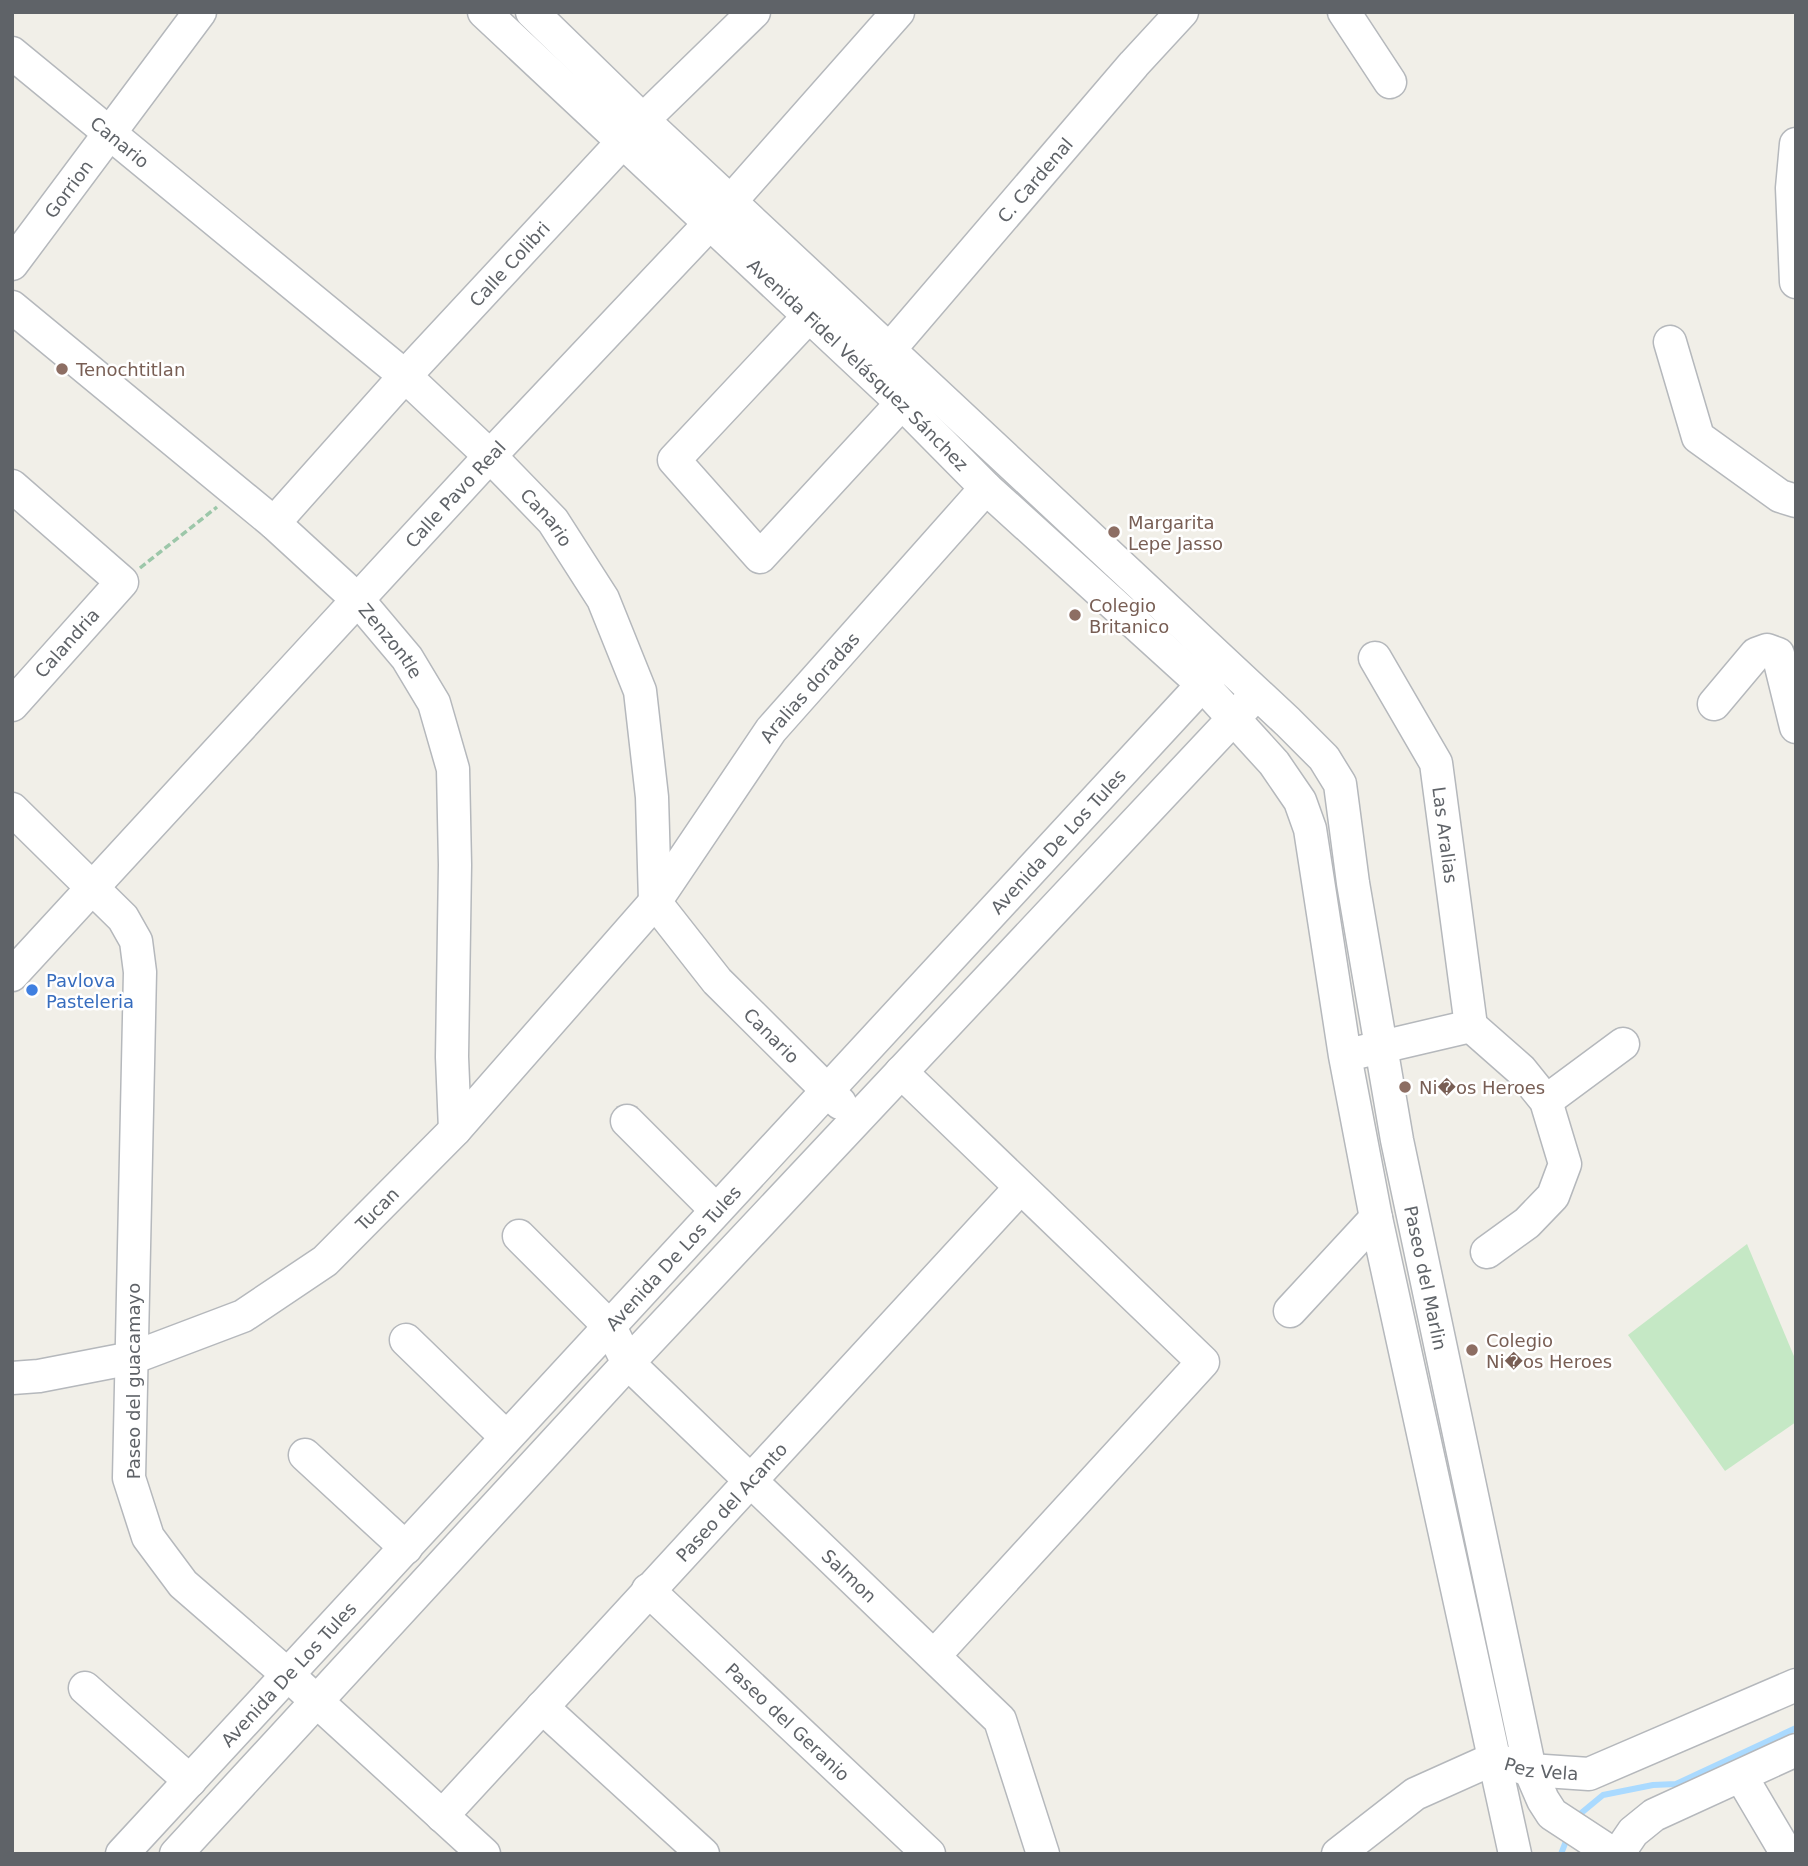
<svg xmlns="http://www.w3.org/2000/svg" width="1808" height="1866" font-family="'DejaVu Sans',sans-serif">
	<rect width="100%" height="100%" fill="#f1efe8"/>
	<path fill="#c5e8c5" d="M1747,1244L1796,1361V1422L1725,1471L1628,1335Z"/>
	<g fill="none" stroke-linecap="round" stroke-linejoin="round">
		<path stroke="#aadaff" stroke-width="6" d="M1576,1821L1580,1814L1603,1795L1653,1785L1676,1784L1796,1728
			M1561,1854L1568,1836"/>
		<g stroke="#b5b8bc" stroke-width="35">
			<g id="minor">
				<path id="s1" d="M484,12L902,403L986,488L1202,684L1274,763L1300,801L1310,829L1345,1056L1376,1218L1515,1854"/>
				<path id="s2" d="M532,12L643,120L1288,722L1324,758L1340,784L1353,883L1397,1140L1530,1770L1543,1800L1552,1814L1613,1854"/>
				<path d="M1344,12L1390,82"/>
				<path id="s3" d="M12,53L405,376L490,456L553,521L603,599L640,691L652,797L655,902L717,981L840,1103"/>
				<path d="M1796,144L1792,188L1796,282"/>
				<path id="s4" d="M12,264L200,12"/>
				<path id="s5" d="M12,307L274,523L359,601L407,658L434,703L453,769L455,865L452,1057L455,1130"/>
				<path d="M809,316L674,460L760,557L902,403"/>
				<path d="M1670,342L1698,437L1780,496L1796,501"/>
				<path id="s6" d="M889,350L1134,64L1182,12"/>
				<path d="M12,486L122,582L12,705"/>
				<path id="s7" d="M274,523L405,376L643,120L754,12"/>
				<path id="s8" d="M1375,658L1436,763L1471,1026L1521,1070L1546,1101L1565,1164L1553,1196L1527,1223L1487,1252"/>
				<path d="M1714,704L1756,654L1767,650L1778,654L1796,727"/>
				<path d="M12,809L123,918L136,941L140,972L129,1478L148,1537L183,1584L288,1675L484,1854"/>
				<path id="s9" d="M12,975L490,456L731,201L898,12"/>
				<path d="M1360,1052L1471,1026"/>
				<path d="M901,1072L1203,1362L934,1656"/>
				<path d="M1546,1101L1623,1044"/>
				<path d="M627,1121L716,1210"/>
				<path id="s10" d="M519,1236L610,1327L628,1363L1000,1720L1043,1854"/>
				<path d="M1290,1311L1376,1218"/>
				<path d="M406,1340L506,1437"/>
				<path id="s11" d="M12,1378L39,1376L132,1358L243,1316L325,1261L455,1130L655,902L771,730L986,488"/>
				<path d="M305,1455L406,1548"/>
				<path id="s12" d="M648,1590L929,1854"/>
				<path d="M85,1688L190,1781"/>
				<path d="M542,1707L703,1854"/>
				<path d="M1741,1776L1787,1854"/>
				<path id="s13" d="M442,1816L1020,1188"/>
				<path id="s14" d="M122,1854L1215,671"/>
				<path d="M176,1854L628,1363L1248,703"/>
				<path id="s15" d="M1338,1854L1415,1794L1493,1759L1530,1770L1589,1774L1796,1685"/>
				<path d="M1618,1854L1633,1832L1654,1815L1796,1750"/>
			</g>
		</g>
		<path stroke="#9cc7a9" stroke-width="3.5" stroke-dasharray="7 3.5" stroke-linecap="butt" d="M140,568L217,507"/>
		<use href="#minor" stroke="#fff" stroke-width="32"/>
	</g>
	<g fill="#8d6e63" stroke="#fff" stroke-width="2.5">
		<circle cx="62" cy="369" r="7"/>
		<circle cx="1114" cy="532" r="7"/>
		<circle cx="1075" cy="615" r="7"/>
		<circle cx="1405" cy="1087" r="7"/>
		<circle cx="1472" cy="1350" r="7"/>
	</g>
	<circle fill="#3f7fe0" stroke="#fff" stroke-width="2.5" cx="32" cy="990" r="7"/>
	<g text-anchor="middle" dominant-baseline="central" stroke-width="5" stroke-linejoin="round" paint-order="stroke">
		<g font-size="18" fill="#5f6368" stroke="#fff">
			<text stroke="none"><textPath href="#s3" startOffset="140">Canario</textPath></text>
			<text stroke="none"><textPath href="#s6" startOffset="224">C. Cardenal</textPath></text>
			<text stroke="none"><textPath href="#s4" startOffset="94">Gorrion</textPath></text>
			<text stroke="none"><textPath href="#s7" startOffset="350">Calle Colibri</textPath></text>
			<text stroke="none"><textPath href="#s1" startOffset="514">Avenida Fidel Velásquez Sánchez</textPath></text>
			<text stroke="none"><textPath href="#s9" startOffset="654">Calle Pavo Real</textPath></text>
			<text stroke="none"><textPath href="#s3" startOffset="709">Canario</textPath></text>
			<text stroke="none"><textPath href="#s5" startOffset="506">Zenzontle</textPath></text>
			<text transform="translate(67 643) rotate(-48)">Calandria</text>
			<text stroke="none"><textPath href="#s11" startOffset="1092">Aralias doradas</textPath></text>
			<text stroke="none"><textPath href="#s8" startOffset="194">Las Aralias</textPath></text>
			<text stroke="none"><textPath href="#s14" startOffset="1379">Avenida De Los Tules</textPath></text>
			<text stroke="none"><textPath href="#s3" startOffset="1297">Canario</textPath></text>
			<text stroke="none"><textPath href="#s11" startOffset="413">Tucan</textPath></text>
			<text stroke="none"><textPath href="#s14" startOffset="812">Avenida De Los Tules</textPath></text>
			<text stroke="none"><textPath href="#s2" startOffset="1620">Paseo del Marlin</textPath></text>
			<text transform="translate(133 1381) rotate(-90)">Paseo del guacamayo</text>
			<text stroke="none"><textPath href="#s13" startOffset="427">Paseo del Acanto</textPath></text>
			<text stroke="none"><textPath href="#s10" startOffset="476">Salmon</textPath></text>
			<text stroke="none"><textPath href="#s14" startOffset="245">Avenida De Los Tules</textPath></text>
			<text stroke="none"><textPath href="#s12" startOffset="192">Paseo del Geranio</textPath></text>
			<text stroke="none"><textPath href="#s15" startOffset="233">Pez Vela</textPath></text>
		</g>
		<g font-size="18" fill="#785e54" stroke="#fff" text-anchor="start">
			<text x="76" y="369">Tenochtitlan</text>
			<text x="1128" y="522">Margarita<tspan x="1128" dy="21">Lepe Jasso</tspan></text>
			<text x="1089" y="605">Colegio<tspan x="1089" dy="21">Britanico</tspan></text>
			<text x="1419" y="1087">Ni�os Heroes</text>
			<text x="1486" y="1340">Colegio<tspan x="1486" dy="21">Ni�os Heroes</tspan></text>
		</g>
		<g font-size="18" fill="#366cbe" stroke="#fff" text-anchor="start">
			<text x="46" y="980">Pavlova<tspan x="46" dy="21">Pasteleria</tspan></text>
		</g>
	</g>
	<rect width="1808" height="1866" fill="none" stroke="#5f6368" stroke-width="28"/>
</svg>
